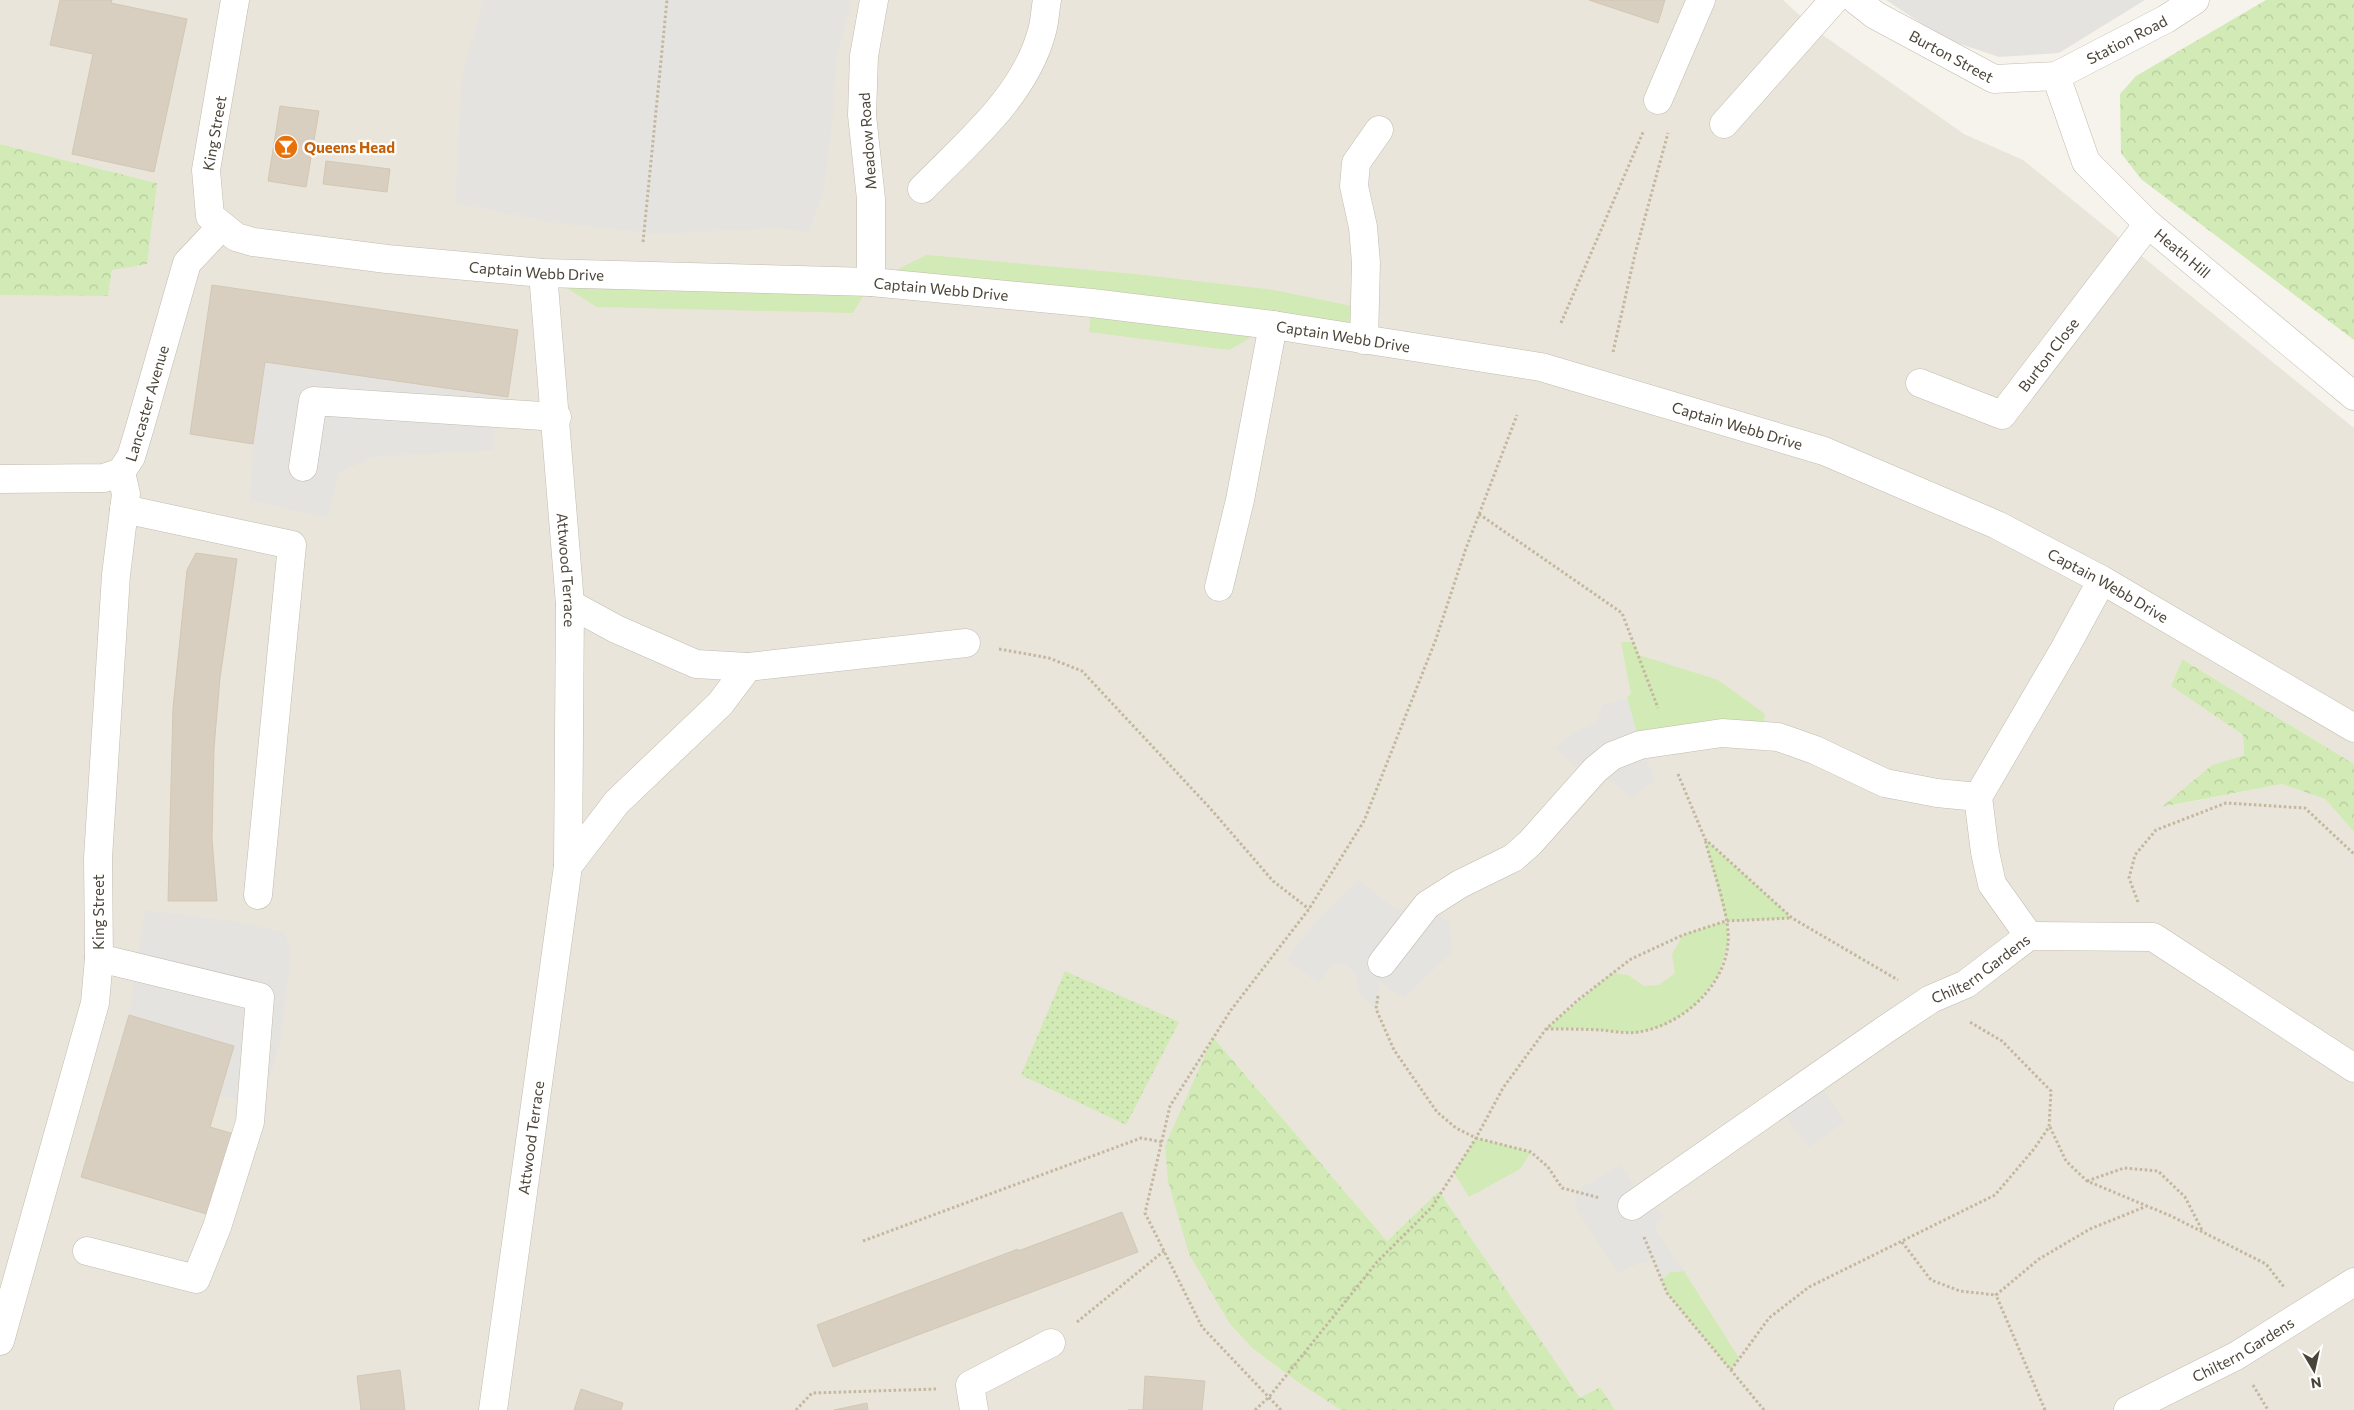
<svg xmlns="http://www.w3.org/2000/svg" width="2354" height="1410" font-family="Commissioner,sans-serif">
	<defs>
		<pattern id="forest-crowns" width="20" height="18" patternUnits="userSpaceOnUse" patternTransform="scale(1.25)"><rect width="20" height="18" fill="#d2eab5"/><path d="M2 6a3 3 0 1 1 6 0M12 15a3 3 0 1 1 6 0" fill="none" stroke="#b6ca9c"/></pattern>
		<pattern id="park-dots" width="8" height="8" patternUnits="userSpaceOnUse" patternTransform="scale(1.25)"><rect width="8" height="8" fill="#d2eab5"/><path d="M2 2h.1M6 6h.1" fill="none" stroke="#b6ca9c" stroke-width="1.8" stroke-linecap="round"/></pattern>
	</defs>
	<rect width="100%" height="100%" fill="#f6f3ec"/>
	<path fill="#eae5da" d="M0,0H1783L1817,31L1964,134L2023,160L2354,428V764L2182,659L2171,686L2243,735L2244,755L2212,765L2163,807L2282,784L2325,799L2354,832V1410H1615L1600,1387L1580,1399L1439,1191L1387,1241L1213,1037L1230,1324L1252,1348L1299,1383L1341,1410H0V295H108L112,270L157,183L0,144Z"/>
	<path fill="#d2eab5" d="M927,255L1135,274L1274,290L1366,309L1364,340L1273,325L1229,350L1089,332L1092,303L871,282L853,313L597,307L543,273L871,282Z
		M1621,642H1634L1639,655L1718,680L1765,714L1762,735L1640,745L1627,697L1631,694Z
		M1705,839L1792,918L1726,921L1728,944L1718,975L1694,1007L1664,1025L1637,1033L1578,1028L1546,1029L1612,973L1628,975L1644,986L1659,985L1675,973L1672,954L1683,935L1726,921Z
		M1476,1138L1531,1152L1520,1169L1469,1197L1454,1173Z
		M1684,1271L1739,1358L1731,1370L1667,1293L1662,1280L1670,1272Z"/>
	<path fill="url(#forest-crowns)" d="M2266,0H2354V340L2141,179L2121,153L2120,94L2136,76Z
		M0,144L157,183L147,264L112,270L108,296L0,295Z
		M2182,659L2354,764V832L2325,799L2282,784L2162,807L2212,765L2244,755L2243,735L2171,686Z
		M1213,1037L1387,1241L1439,1191L1580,1398L1600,1387L1615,1410H1341L1299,1383L1252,1348L1230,1324L1189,1254L1168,1181L1165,1146Z"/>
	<path fill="url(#park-dots)" d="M1065,971L1179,1022L1126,1125L1021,1075Z"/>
	<path fill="#e5e3e0" d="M482,0H850V10L836,60L832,128L823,192L809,232L780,228L660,234L555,223L455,203L462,73L479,19Z
		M1886,0H2145L2059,53L1999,57L1945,39Z
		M265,362L508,397L510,417L495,422L494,450L373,457L339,473L328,518L250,500L253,444Z
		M1627,697L1640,745L1655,780L1632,798L1595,770L1588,778L1555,748L1571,734L1596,722L1602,705Z
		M1358,880L1396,909L1427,905L1449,923L1452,952L1404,998L1380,982L1376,1009L1359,994L1356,975L1347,966L1334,964L1318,983L1286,960L1314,923Z
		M145,910L239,922L286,933L291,960L280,1043L261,1107L220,1095L234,1046L129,1015Z
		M1815,1078L1845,1122L1808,1147L1777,1105Z
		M1620,1164L1643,1199L1665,1215L1655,1228L1684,1271L1670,1272L1662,1280L1653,1258L1617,1273L1576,1208L1575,1192Z"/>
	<path fill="#d8cfc1" stroke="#d3c7b4" d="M60,0H112L111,3L187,19L154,172L72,154L93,54L50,45Z
		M1589,0H1665L1658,23Z
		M280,106L319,111L306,187L268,181Z
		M326,161L390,169L387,192L323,184Z
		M212,285L518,330L508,397L265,362L253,444L190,434Z
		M196,553L237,559L220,678L214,748L212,839L217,901H168L173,708L187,570Z
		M129,1015L234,1046L210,1127L234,1134L210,1215L81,1177Z
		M1122,1212L1138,1252L833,1367L817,1325L1018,1249V1251Z
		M400,1370L405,1410H361L357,1376Z
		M1145,1376L1205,1381L1202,1410H1128H1143Z
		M581,1389L623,1403L621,1410H574Z
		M867,1403L868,1410H834Z"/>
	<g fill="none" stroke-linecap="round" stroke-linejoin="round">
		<g stroke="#c2bbae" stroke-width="29">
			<g id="minor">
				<path id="s1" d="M235,0L206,170L210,216L236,237L253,242L387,259L543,273L871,282L1092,303L1273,325L1541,367L1824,451L1997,525L2102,580L2354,728"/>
				<path id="s2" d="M1856,0L1875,15L1994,79L2056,76L2166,19L2195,0"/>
				<path id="s3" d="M2056,76L2086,162L2148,224L2354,396"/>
				<path d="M1658,100L1701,0"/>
				<path d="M1724,124L1834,0"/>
				<path d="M922,189C967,143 1025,96 1042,31C1045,21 1045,10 1047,0"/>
				<path id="s4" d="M543,273L570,604L568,866"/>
				<path d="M871,282V199L862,115L864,56L874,0"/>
				<path d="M1364,340L1366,263L1363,227L1354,186L1356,163L1379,130"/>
				<path id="s5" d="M1920,383L2002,415L2148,224"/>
				<path d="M303,467L313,401L557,417"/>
				<path id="s6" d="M0,479L104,478L121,472L131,457L140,427L187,263L221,227"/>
				<path d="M124,509L292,545L258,895"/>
				<path d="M1219,587L1240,500L1273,325"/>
				<path d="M570,604L616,629L696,664L748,667"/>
				<path d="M2029,936L1992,884L1985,852L1978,797L2065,648L2102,580"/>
				<path d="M1382,963L1427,905L1460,884L1513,858L1530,843L1595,770L1612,756L1640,745L1722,733L1778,737L1815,750L1885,783L1937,793L1978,797"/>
				<path id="s7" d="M1632,1206L1886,1029L1931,999L1966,984L2029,936L2153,937L2354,1068"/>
				<path d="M87,1251L196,1279L217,1227L250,1122L260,997L99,958"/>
				<path d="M0,1341L95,1003L99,958L98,858L116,575L126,494L121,472"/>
				<path id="s8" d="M493,1410L568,866L617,802L720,704L748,667L966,643"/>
				<path d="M974,1410L970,1385L1051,1343"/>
				<path id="s9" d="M2128,1410L2236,1356L2354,1282"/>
			</g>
		</g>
		<path stroke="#c4b79f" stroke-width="3" stroke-dasharray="2.5 2.5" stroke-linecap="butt" d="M643,242L667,0
			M1561,323L1644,130
			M1613,352L1635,254L1668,133
			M1479,514L1622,613L1658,708
			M999,649L1049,658L1082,671L1209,807L1273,881L1309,909
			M1678,774L1705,839L1792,918L1898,980
			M2138,902L2129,878L2135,855L2156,830L2226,803L2305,808L2354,854
			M1378,996L1376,1009L1394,1050L1437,1112L1456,1128L1476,1138L1531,1152L1548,1167L1562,1188L1600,1198
			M1546,1029C1564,1029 1582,1029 1600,1030C1612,1031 1626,1034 1638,1032C1680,1026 1724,988 1728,944C1731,918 1712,867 1705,840
			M2050,1127L2066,1161L2087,1181L2171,1216L2266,1264L2284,1287
			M2087,1181L2124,1168L2158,1171L2185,1197L2203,1232
			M1644,1237L1667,1293L1764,1410
			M863,1241L1141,1138L1162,1142
			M1902,1242L1931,1280L1960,1291L1996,1295
			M1077,1322L1164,1251
			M1731,1370L1769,1318L1809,1287L1995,1195L2034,1149L2049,1127L2051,1091L2002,1041L1968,1021
			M2253,1385L2268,1410
			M796,1410L812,1393L936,1389
			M1255,1410L1269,1397L1377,1262L1432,1207L1476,1138L1503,1088L1546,1029L1578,1000L1631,959L1683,935L1726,921L1792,918
			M1281,1410L1202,1327L1145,1213L1170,1106L1231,1010L1309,909L1364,821L1436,639L1465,551L1517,415
			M2045,1410L1996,1295L2039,1259L2090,1229L2147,1206"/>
		<use href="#minor" stroke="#fff" stroke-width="28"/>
	</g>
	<defs>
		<g id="bar-disc" transform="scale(1.25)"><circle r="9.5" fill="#e8710a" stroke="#fff"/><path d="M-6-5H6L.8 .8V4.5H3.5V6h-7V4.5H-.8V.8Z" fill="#fff"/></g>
	</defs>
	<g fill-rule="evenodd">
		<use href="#bar-disc" x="286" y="147"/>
	</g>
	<g text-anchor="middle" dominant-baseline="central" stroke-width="4.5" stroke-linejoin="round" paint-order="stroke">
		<g font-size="15" fill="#4b4439" stroke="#fff">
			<text stroke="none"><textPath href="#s2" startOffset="301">Station Road</textPath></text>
			<text stroke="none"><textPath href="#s2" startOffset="111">Burton Street</textPath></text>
			<text transform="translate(214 133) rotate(-80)">King Street</text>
			<text transform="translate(867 141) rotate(-94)">Meadow Road</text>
			<text stroke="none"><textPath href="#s3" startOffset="224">Heath Hill</textPath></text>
			<text stroke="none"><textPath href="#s1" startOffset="555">Captain Webb Drive</textPath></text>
			<text stroke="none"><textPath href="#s1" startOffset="960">Captain Webb Drive</textPath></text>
			<text stroke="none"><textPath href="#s1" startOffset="1365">Captain Webb Drive</textPath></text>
			<text stroke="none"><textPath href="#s5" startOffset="164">Burton Close</textPath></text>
			<text stroke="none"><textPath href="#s6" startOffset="196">Lancaster Avenue</textPath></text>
			<text stroke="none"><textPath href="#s1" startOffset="1770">Captain Webb Drive</textPath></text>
			<text stroke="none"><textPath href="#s4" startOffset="298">Attwood Terrace</textPath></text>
			<text stroke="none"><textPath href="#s1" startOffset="2175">Captain Webb Drive</textPath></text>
			<text transform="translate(98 912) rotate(-90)">King Street</text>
			<text stroke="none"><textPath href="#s7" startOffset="422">Chiltern Gardens</textPath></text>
			<text stroke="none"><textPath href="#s8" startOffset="275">Attwood Terrace</textPath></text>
			<text stroke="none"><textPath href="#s9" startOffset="130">Chiltern Gardens</textPath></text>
		</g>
		<g font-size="15" font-weight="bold" fill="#c56008" stroke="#fff" text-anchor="start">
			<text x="304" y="147">Queens Head</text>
		</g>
	</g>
	<g transform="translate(2314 1370) rotate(171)" stroke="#ffffff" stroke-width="4" paint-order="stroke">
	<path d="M0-4L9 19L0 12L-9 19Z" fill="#4b4439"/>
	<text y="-8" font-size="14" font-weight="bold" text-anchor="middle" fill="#4b4439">N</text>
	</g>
</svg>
